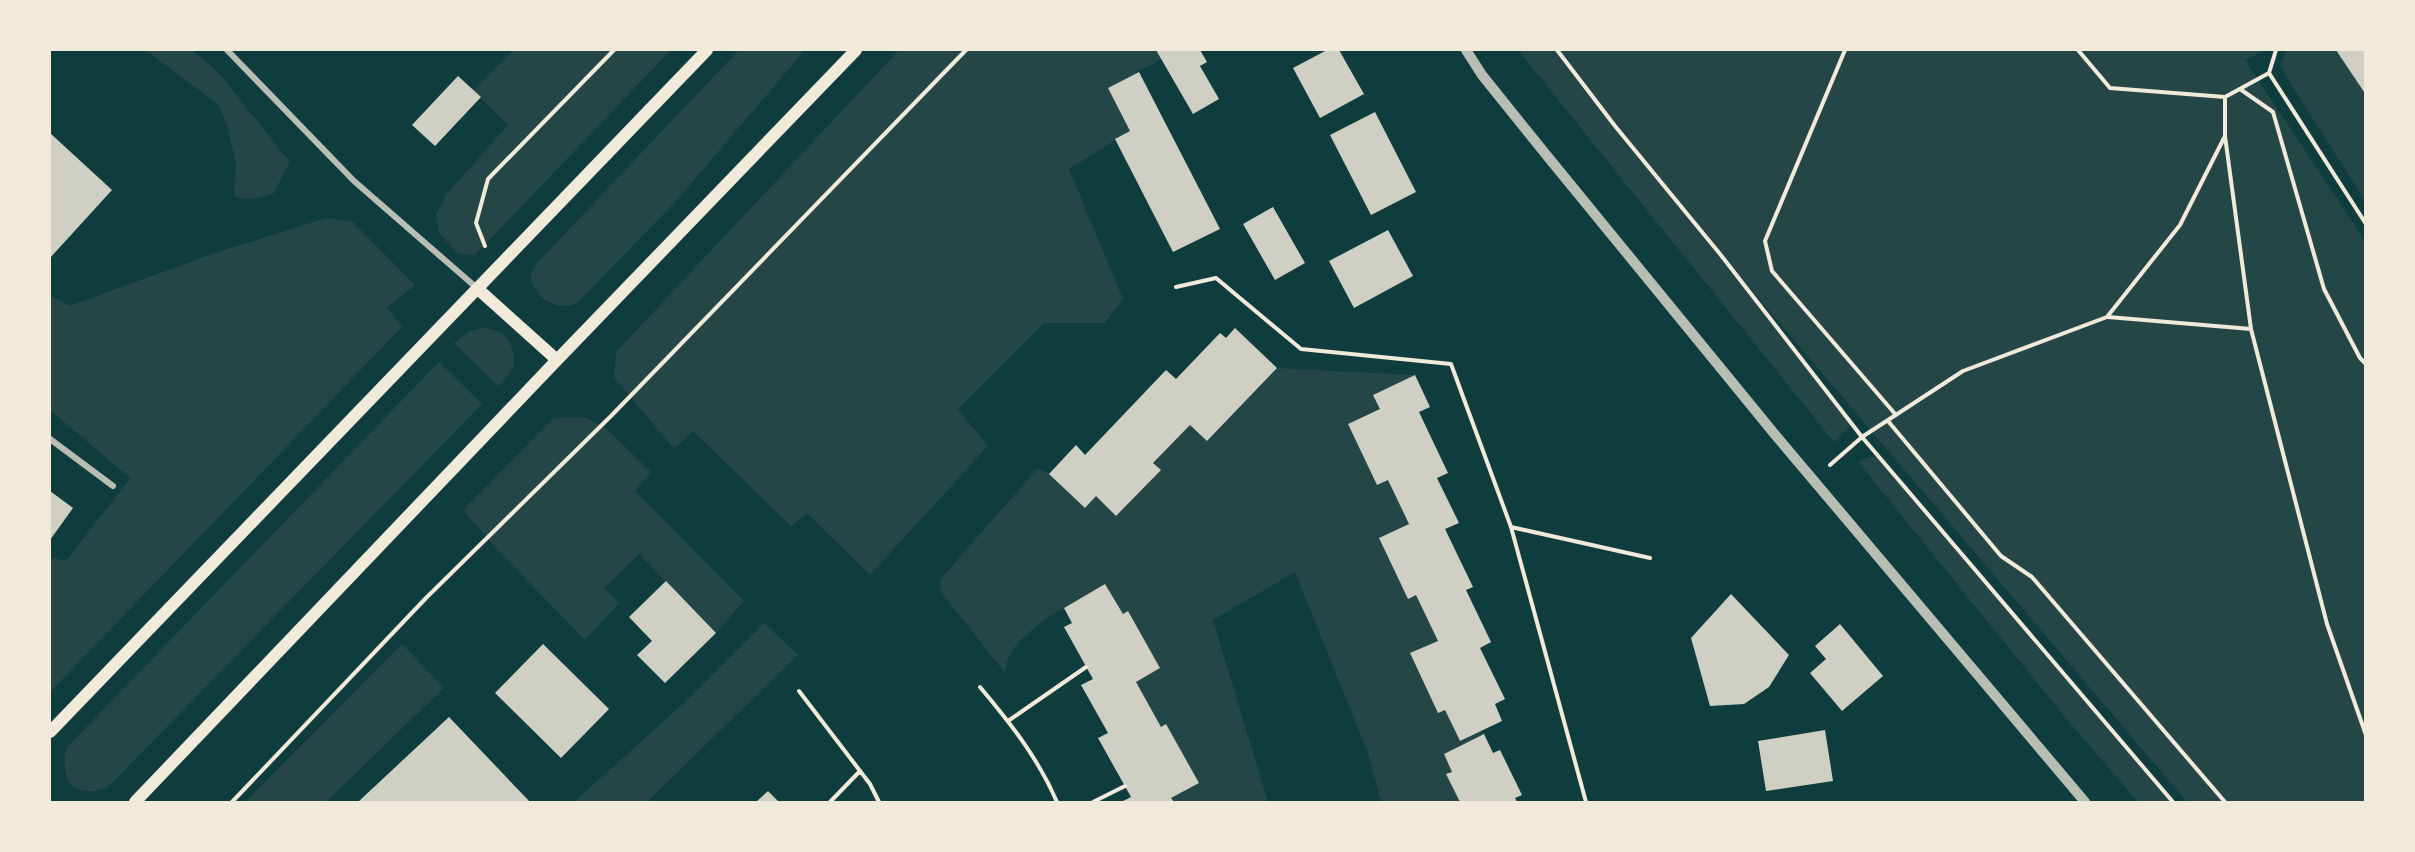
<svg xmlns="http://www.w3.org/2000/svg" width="2415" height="852" font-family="'PT Sans',sans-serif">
	<rect width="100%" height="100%" fill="#0f3d3e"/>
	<path fill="#244646" d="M145,50H192L218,72L290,162L273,194L255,199L234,197L236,165L228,128L218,104Z
		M513,50H671L475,255L458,254L439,233L436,215L445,196L508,125L473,91Z
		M739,50H805L678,199L585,295C582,298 578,303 574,304C556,312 531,295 531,276C532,271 535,267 537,263Z
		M899,50H1156L1162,59L1108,88L1130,131L1069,169L1123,299L1105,323H1044L958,409L988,446L870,575L807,513L791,526L693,431L674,449L614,377L616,352Z
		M1518,50H2265L2245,60L2365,241V802H2187L1652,173L1852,424L1834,442Z
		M2286,50H2338L2365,95V201L2280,67Z
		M326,218L353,222L415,285L387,308L402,327L50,692V557L66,561L130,478L50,410V295L69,306L218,252Z
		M483,328C488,328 493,329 497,331C511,337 519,358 511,372C508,377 502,382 498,386L454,343L470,331Z
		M439,362L482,404L108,787C74,801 58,779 67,747Z
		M1277,368L1415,375L1374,394L1380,409L1348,424L1377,484L1388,480L1409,524L1379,539L1408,599L1416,595L1438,641L1410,654L1438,713L1445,710L1459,741L1481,731L1484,734L1444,754L1452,772L1446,774L1460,802H1381L1368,753L1295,572L1213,620L1268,802H1174L1171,798L1198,783L1165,725L1161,727L1136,682L1160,668L1128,611L1123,614L1106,585C1080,596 1017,632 1008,659C1006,663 1006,668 1005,673L942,593L940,583L943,576L1038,468L1049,474L1085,508L1096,496L1116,516L1160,470L1153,463L1190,425L1208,441Z
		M585,417L607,429L651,472L635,491L744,601L716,633L639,554L605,588L619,603L585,640L496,548L463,510L554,418Z
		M1867,457H1879L2173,802H2138L2064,716L1859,463Z
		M764,623L798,655L647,802H574L685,702Z
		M402,644L444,688L326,802H245Z"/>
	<path fill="#cfcfc3" d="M1156,50H1200L1207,62L1200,66L1219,99L1193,114Z
		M1327,50H1339L1364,94L1320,118L1293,68Z
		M2336,50H2366V95Z
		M1139,72L1220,229L1173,252L1115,139L1130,131L1108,88Z
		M458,76L481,97L435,146L412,125Z
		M1375,112L1416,192L1371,215L1330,135Z
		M50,133L112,190L50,258Z
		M1273,207L1305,263L1275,280L1243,224Z
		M1388,230L1413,276L1354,308L1329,261Z
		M1235,328L1277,368L1207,441L1190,425L1153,463L1161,470L1116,516L1096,496L1085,508L1049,474L1076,445L1085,455L1166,370L1176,379L1220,333L1226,338Z
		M1415,375L1430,407L1419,412L1448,473L1437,478L1459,523L1445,529L1473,587L1466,590L1491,642L1480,648L1505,699L1495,704L1502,721L1460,741L1445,710L1438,713L1410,653L1438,641L1416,595L1408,599L1379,538L1409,524L1388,480L1377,485L1348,424L1380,409L1373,395Z
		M50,491L73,508L50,540Z
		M666,581L716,633L665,683L637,655L652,641L629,617Z
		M1105,584L1123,614L1128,611L1160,668L1136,682L1161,727L1166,724L1199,783L1171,798L1174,802H1121L1131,797L1098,738L1108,733L1081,685L1093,679L1064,627L1072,623L1064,608Z
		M1731,594L1789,655L1769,687L1744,704L1710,706L1691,638Z
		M1840,624L1883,676L1842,711L1810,673L1826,659L1815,646Z
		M543,644L609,709L561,758L495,693Z
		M449,717L530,802H358Z
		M1825,730L1833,781L1766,791L1758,741Z
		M1484,734L1493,753L1500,750L1522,795L1515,798L1517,802H1460L1446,774L1452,772L1444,754Z
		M768,791L779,802H756Z"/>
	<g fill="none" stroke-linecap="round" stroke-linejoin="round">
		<path stroke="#f1e9da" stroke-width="4" d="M1557,50L1615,126L1720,254L1862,437L2173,802
			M1845,50L1765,241L1772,271L1896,415
			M2078,50L2110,88L2225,97L2269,73L2366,224
			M2269,73L2276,50
			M2240,89L2273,112L2324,289L2360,358L2366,364
			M2225,136L2251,329L2327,624L2366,735
			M485,246L476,223L488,179L614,50
			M1176,287L1216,278L1301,349L1451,364L1511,527L1586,802
			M2108,317L2251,329
			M1888,421L2001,556L2032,577L2225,802
			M1830,465L1862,437L1963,371L2107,317L2180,225L2225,136V97
			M1511,527L1650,558
			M980,687C1011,724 1038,758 1057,802
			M799,691L870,784L879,802
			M1008,721L1086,667
			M232,802L426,598L611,416L966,50
			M830,802L860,771
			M1093,802L1125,786"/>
		<path stroke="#b8beb3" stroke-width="6" d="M227,50L354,181L478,289
			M50,439L113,486"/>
		<path stroke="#b8beb3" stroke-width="10" d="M1466,50L1482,75L1548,157L1777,437L2085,802"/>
		<path stroke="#f1e9da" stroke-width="12" d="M478,289L557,360
			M50,732L707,50
			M135,802L557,360L856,50"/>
	</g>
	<rect width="2415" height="852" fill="none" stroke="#f1e9da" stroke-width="102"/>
</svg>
